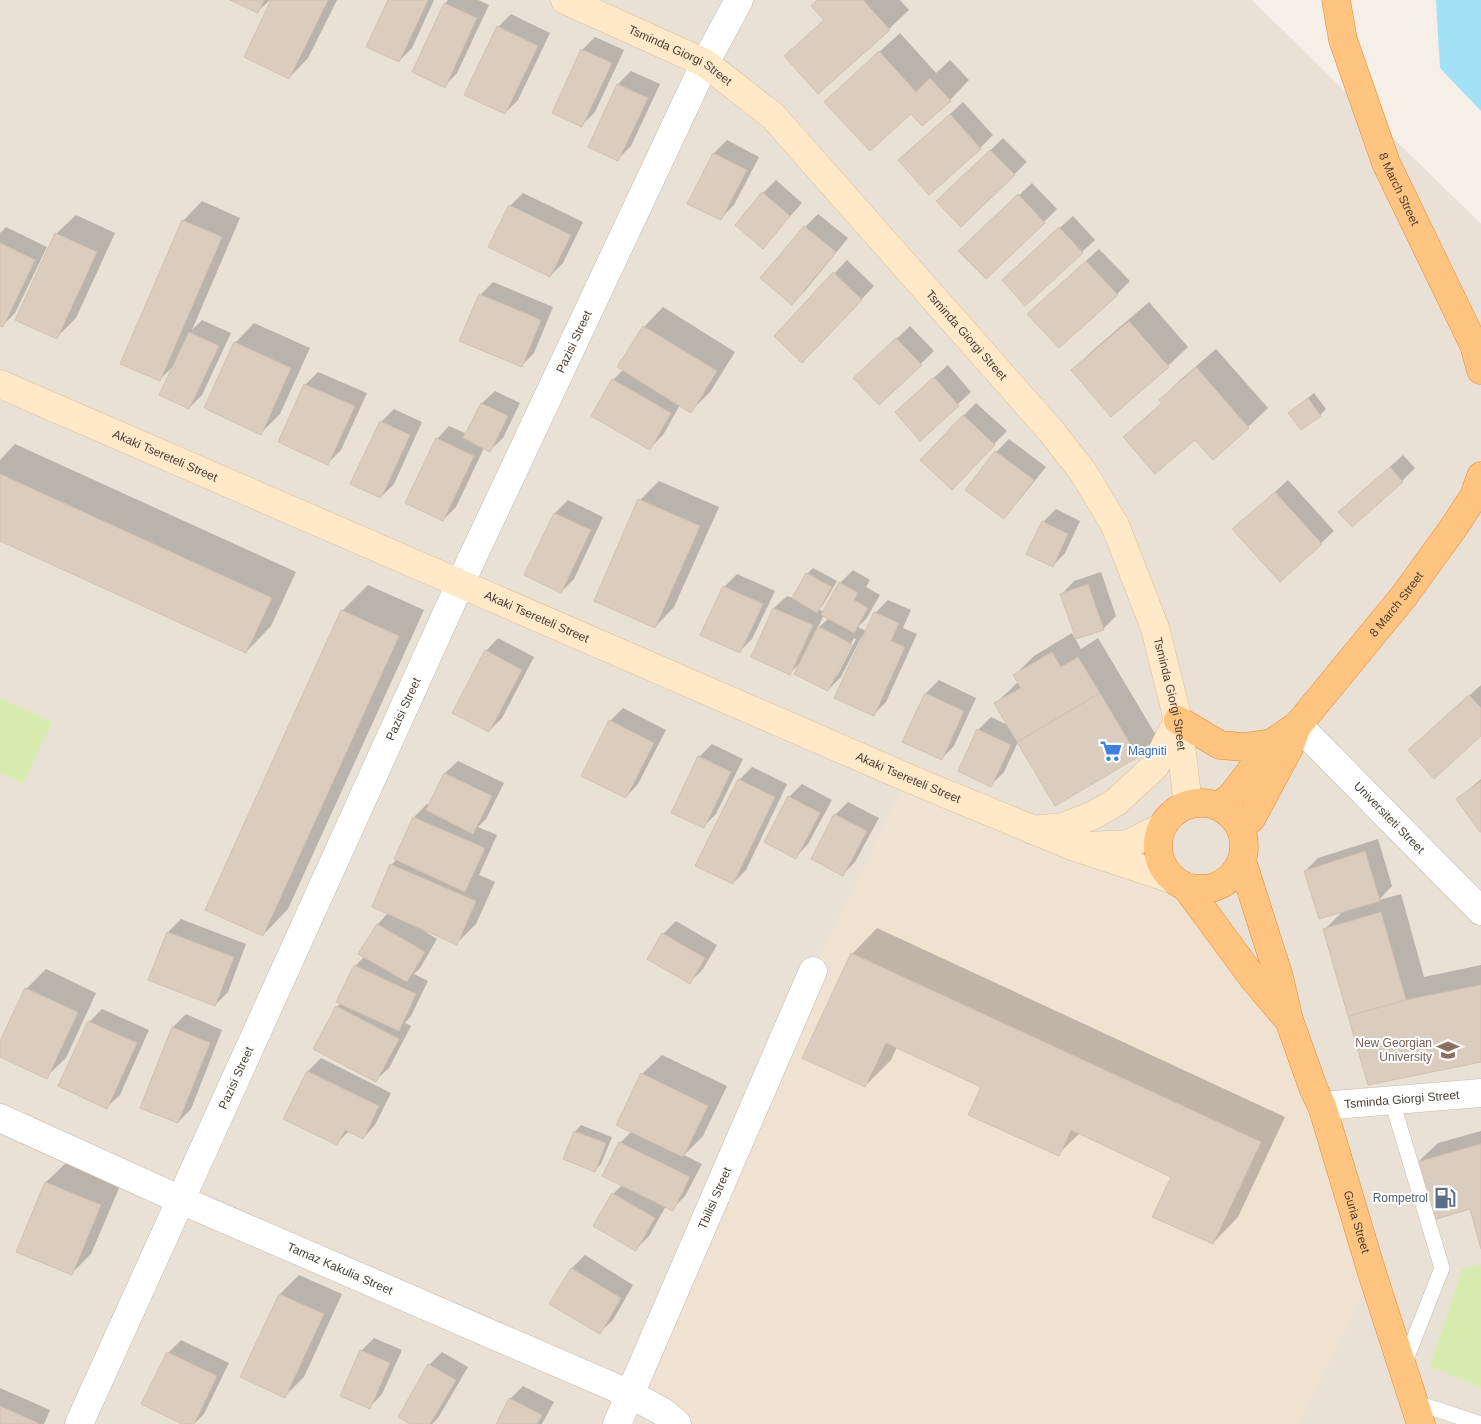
<svg xmlns="http://www.w3.org/2000/svg" width="1481" height="1424" font-family="Arial,sans-serif">
	<rect width="100%" height="100%" fill="#f5efe8"/>
	<path fill="#e9e0d6" d="M0,0H1252L1481,224V1424H0Z"/>
	<path fill="#efe2d1" d="M907,777L1172,879L1289,1020L1372,1273L1299,1424H677L630,1394L813,971Z"/>
	<path fill="#d9ecaf" d="M0,698L52,722L23,784L0,773Z
		M1481,1264V1388L1430,1366L1462,1269Z"/>
	<path fill="#a1e0f5" d="M1436,0H1481V111L1440,68Z"/>
	<path fill="#0003" fill-rule="evenodd" d="M233,0H270L258,11Z
		M273,0H337L308,58L289,78Z
		M389,0H434L412,48L399,61Z
		M448,0H478L489,5L457,73L445,86V4Z
		M819,0H900L909,10L889,29L786,56L825,19Z
		M511,14L550,33L518,100L505,113L498,27Z
		M900,33L936,73L950,60L969,80L950,100L911,112L845,83Z
		M595,37L624,50L595,112L582,125V50Z
		M631,71L660,84L631,146L618,159L589,146L618,84Z
		M963,102L993,135L980,148L900,160Z
		M1003,138L1027,162L961,225L951,189Z
		M727,140L759,157L734,205L721,218L689,203L714,153Z
		M776,180L802,203L763,247V193Z
		M1032,183L1057,209L1044,222L973,238Z
		M523,193L583,222L563,263L550,276L510,206Z
		M202,201L240,218L192,330L202,320L231,333L202,395L189,408L174,366L160,379L183,221Z
		M818,214L848,238L805,291L792,303L762,278L805,227Z
		M76,215L115,233L76,318L56,338V234Z
		M1073,216L1095,240L1082,252L1016,267Z
		M6,227L47,247L15,313L2,326L0,324V233Z
		M1099,249L1130,281L1117,294L1042,301Z
		M847,260L874,286L815,349L776,336Z
		M493,282L553,307L534,353L521,366L480,295Z
		M1149,302L1188,347L1168,366L1073,370L1092,351Z
		M663,307L735,352L710,392L691,411L680,405L663,435L650,448L613,380L623,370L644,327Z
		M254,323L310,348L280,414L261,433L235,343Z
		M910,326L934,351L879,404L868,366Z
		M1216,349L1268,408L1248,427L1213,458L1195,438L1125,437L1163,402L1161,400L1180,380Z
		M948,365L971,392L920,439L909,400Z
		M318,372L367,393L341,450L328,463L305,385Z
		M495,391L520,403L503,438L490,450L484,448L456,507L443,520L437,439L449,426L467,434L482,403Z
		M1314,393L1326,409L1320,415L1290,413Z
		M976,403L1007,431L964,475L963,416Z
		M394,409L422,422L394,484L381,497V422Z
		M1009,439L1046,467L1016,504L1004,517L967,489L996,452Z
		M15,444L296,572L271,626L246,652L0,540V460Z
		M1403,455L1415,468L1402,481L1340,512Z
		M1288,480L1334,531L1281,580L1247,517Z
		M659,481L719,507L674,607L655,627L640,500Z
		M568,500L603,517L574,579L561,592L526,575L555,513Z
		M1056,509L1080,521L1065,553L1053,566L1043,522Z
		M813,568L837,581L823,605L818,609L824,612L840,583L853,570L870,580L866,587L880,595L866,619L858,627L866,631L875,613L888,600L911,610L903,628L917,634L886,702L873,715L864,637L862,636L841,677L828,690L801,662L790,673L752,656L774,608L787,596L793,598L807,574ZM824,615L829,618L817,629ZM854,638L856,639L837,676H834Z
		M1101,572L1116,616L1103,629L1062,594L1074,581Z
		M737,574L775,591L752,639L739,652L724,587Z
		M368,585L424,610L288,909L263,935L342,611Z
		M1072,633L1081,649L1098,638L1157,737L1138,756L1018,742L1004,772L991,785L978,730L991,717L1008,725L995,704L1018,682L1014,676L1034,656Z
		M498,638L534,657L502,718L489,731L486,651Z
		M939,680L976,698L954,746L941,759L904,741L926,693Z
		M1481,685V735L1423,737Z
		M623,708L666,730L638,784L626,797L610,721Z
		M712,744L743,759L716,814L703,827L699,757Z
		M458,761L504,783L486,819L478,827L497,835L479,875L495,882L476,924L457,943L422,928L421,929L437,939L420,968L414,974L428,981L411,1016L405,1023L411,1026L389,1068L376,1080L337,1007L341,1003L355,966L365,956L378,924L388,913L391,865L397,859H395L414,817L427,804L430,806L445,773Z
		M752,767L787,784L746,870L733,883L739,780Z
		M1481,779V830L1458,799Z
		M802,784L832,800L808,844L796,857L789,797Z
		M848,802L879,818L855,862L842,875L835,815Z
		M1378,839L1392,886L1379,900L1401,894L1424,977L1481,965V1061L1368,1084L1325,929L1344,910L1305,871L1318,858Z
		M181,919L246,944L228,992L215,1005L150,979L168,932Z
		M676,921L717,945L703,969L690,982L663,934Z
		M877,928L1285,1117L1238,1217L1213,1243L1172,1176L1080,1133L1058,1154L983,1087L897,1047L891,1060L865,1086L852,954Z
		M46,969L96,993L66,1058L46,1077L0,1056V1044L26,989Z
		M102,1009L149,1030L120,1095L107,1107L89,1022Z
		M186,1014L222,1030L191,1109L178,1122L173,1027Z
		M662,1055L727,1086L703,1136L684,1155L702,1164L685,1196L672,1209L666,1206L649,1236L636,1249L613,1194L623,1184L620,1143L632,1131L642,1074Z
		M321,1058L391,1093L375,1125L363,1138L349,1131L337,1143L285,1118L308,1071Z
		M581,1125L612,1137L601,1164L595,1170L575,1132Z
		M1481,1131V1245L1471,1208L1418,1162L1438,1143Z
		M66,1163L120,1186L91,1254L71,1274L17,1251L46,1182Z
		M585,1255L633,1285L613,1320L600,1332L551,1304L572,1268Z
		M299,1275L342,1294L304,1377L285,1396L280,1294Z
		M374,1338L402,1350L382,1394L370,1407L361,1351Z
		M181,1340L229,1363L204,1414L194,1424H185L168,1353Z
		M442,1352L468,1367L438,1418L432,1424H412L429,1365Z
		M523,1386L554,1402L542,1424H497L510,1399Z
		M0,1388L50,1410L44,1424H0Z"/>
	<path fill="#dbccc0" stroke="#d3c0af" d="M230,0H264L258,13Z
		M271,0H328L289,79L244,57Z
		M388,0H428L399,62L366,47Z
		M817,0H863L890,30L818,94L784,56L824,20L811,6Z
		M444,3L477,18L445,88L412,72Z
		M497,26L538,46L505,114L464,95Z
		M581,49L612,63L582,127L552,113Z
		M879,51L916,92L930,78L951,101L922,126L911,114L870,151L824,102Z
		M617,84L648,98L618,161L588,147Z
		M950,114L981,149L929,195L898,160Z
		M990,150L1015,175L961,227L936,201Z
		M713,153L747,170L721,220L687,204Z
		M762,192L790,216L763,249L735,225Z
		M1018,194L1045,223L986,279L958,251Z
		M509,205L571,235L550,277L488,247Z
		M182,220L222,237L160,381L120,364Z
		M804,226L836,252L792,305L760,278Z
		M1059,227L1083,253L1025,306L1002,280Z
		M55,233L97,252L57,339L15,320Z
		M0,243L35,260L3,327L0,326Z
		M1086,261L1118,295L1059,348L1027,314Z
		M833,272L862,300L802,363L774,336Z
		M479,294L541,320L522,367L459,341Z
		M1129,321L1169,367L1111,417L1071,370Z
		M643,326L717,371L691,413L617,367Z
		M189,332L219,346L189,409L159,395Z
		M896,338L922,365L879,405L853,378Z
		M234,342L291,368L261,435L204,408Z
		M1196,367L1249,428L1213,460L1195,440L1155,474L1123,437L1162,403L1159,400Z
		M934,377L959,406L920,441L895,412Z
		M612,379L671,413L650,450L591,416Z
		M304,384L355,406L328,465L278,442Z
		M1308,398L1321,416L1301,430L1288,413Z
		M481,403L508,416L490,452L463,438Z
		M963,415L995,445L952,490L920,460Z
		M380,421L410,435L381,498L350,484Z
		M436,438L474,456L443,521L405,503Z
		M995,451L1034,480L1004,519L965,490Z
		M1390,467L1403,482L1352,527L1338,512Z
		M0,474L272,598L246,653L0,541Z
		M1275,492L1322,544L1280,582L1232,529Z
		M638,499L700,526L655,628L594,601Z
		M554,513L591,530L561,593L524,575Z
		M1042,521L1068,534L1053,567L1026,554Z
		M806,573L832,587L817,613L792,598Z
		M839,582L858,593L854,600L868,608L854,633L821,615Z
		M1088,584L1104,630L1076,639L1060,594Z
		M723,586L763,604L740,653L700,635Z
		M773,608L813,625L790,675L751,657Z
		M341,610L399,636L263,936L205,910Z
		M874,612L899,623L891,641L905,647L874,716L834,698Z
		M818,626L852,644L828,691L794,674Z
		M485,650L522,670L489,732L452,713Z
		M1052,652L1061,667L1078,657L1100,693L1017,742L994,703L1021,688L1013,675Z
		M925,693L964,711L942,760L902,742Z
		M1100,693L1138,757L1055,806L1017,742Z
		M1469,695L1481,708V736L1434,779L1408,750Z
		M609,720L654,743L626,798L581,776Z
		M977,729L1011,745L991,787L958,771Z
		M698,756L731,772L704,828L671,813Z
		M444,773L492,796L473,834L426,810Z
		M738,779L775,797L733,884L695,866Z
		M1481,781V832H1480L1456,799Z
		M788,796L820,813L796,859L764,842Z
		M834,814L867,831L843,876L811,859Z
		M413,817L485,848L465,892L394,859Z
		M1365,851L1380,901L1319,919L1304,871Z
		M390,864L476,901L457,945L372,907Z
		M1381,912L1406,1000L1348,1016L1323,929Z
		M377,924L425,952L407,982L358,954Z
		M167,932L234,957L215,1006L148,980Z
		M662,933L705,958L690,984L647,959Z
		M851,953L1261,1142L1213,1244L1152,1217L1171,1177L1071,1130L1059,1156L968,1115L981,1087L886,1043L865,1087L802,1058Z
		M354,965L416,994L399,1031L336,1002Z
		M1481,985V1062L1368,1085L1348,1016L1406,1000Z
		M25,988L78,1012L47,1079L0,1057V1041Z
		M336,1006L399,1039L376,1082L313,1049Z
		M88,1021L137,1043L107,1109L58,1086Z
		M172,1027L210,1043L178,1123L140,1108Z
		M307,1071L379,1106L363,1139L345,1130L337,1145L283,1119Z
		M641,1073L708,1106L683,1157L616,1125Z
		M574,1131L606,1143L595,1172L563,1159Z
		M619,1142L690,1177L673,1211L602,1176Z
		M1481,1144V1249L1470,1209L1433,1220L1417,1162Z
		M45,1182L101,1205L72,1275L16,1252Z
		M612,1193L655,1218L636,1251L593,1226Z
		M571,1268L621,1298L600,1334L549,1304Z
		M279,1294L324,1314L285,1398L240,1377Z
		M360,1350L390,1363L370,1409L340,1396Z
		M167,1352L217,1376L194,1424H182L141,1404Z
		M428,1364L456,1380L430,1424H410L398,1417Z
		M509,1398L542,1415L537,1424H496Z
		M0,1406L38,1423V1424H0Z"/>
	<g fill="none" stroke-linecap="round" stroke-linejoin="round">
		<g stroke="#c4b8ad" stroke-width="16">
			<path id="service" d="M1392,1101L1442,1268L1403,1367
				M1414,1402L1481,1424"/>
		</g>
		<g stroke="#c4b8ad" stroke-width="29">
			<g id="minor">
				<path id="s1" d="M1298,725L1481,911"/>
				<path id="s2" d="M1322,1106L1481,1093"/>
				<path id="s3" d="M0,1118L181,1200L630,1394L663,1412L677,1424"/>
				<path id="s4" d="M79,1424L460,584L705,63L739,0"/>
				<path id="s5" d="M617,1424L813,971"/>
			</g>
		</g>
		<g stroke="#dbbf97" stroke-width="29">
			<g id="secondary">
				<path id="s6" d="M565,0L705,63L773,116L1051,431L1083,472L1115,525L1155,628L1178,720L1188,804"/>
				<path id="s7" d="M0,384L915,781L1075,847L1172,879"/>
				<path d="M1032,830L1063,827L1094,815L1116,802L1155,766L1178,720"/>
				<path d="M1089,846L1129,844L1162,827"/>
			</g>
		</g>
		<g stroke="#e88830" stroke-width="29">
			<g id="trunk">
				<path id="s8" d="M1336,0L1343,40L1386,163L1474,345L1481,370"/>
				<path d="M1178,720L1220,745L1244,747L1272,743"/>
				<circle cx="1201" cy="846" r="43"/>
				<path id="s9" d="M1218,806L1231,797L1272,743L1298,725L1404,596L1454,527L1474,496L1481,476"/>
				<path d="M1239,824L1251,819L1289,748L1297,726"/>
				<path id="s10" d="M1242,861L1279,977L1289,1020L1314,1090L1322,1106L1372,1273L1421,1424"/>
				<path d="M1186,887L1253,978L1286,1017"/>
			</g>
		</g>
		<use href="#service" stroke="#fff" stroke-width="15"/>
		<use href="#minor" stroke="#fff" stroke-width="28"/>
		<use href="#secondary" stroke="#ffe9c8" stroke-width="28"/>
		<use href="#trunk" stroke="#ffc480" stroke-width="28"/>
	</g>
	<defs>
		<g id="supermarket-bare" transform="scale(1.725)"><path d="M-6-5.5h2.5l.6 2H6L4.5 2H-2.5L-4.4-4H-6ZM-1.5 3.2a1.3 1.3 0 1 0 .1 0ZM3 3.2a1.3 1.3 0 1 0 .1 0Z" fill="#3f7fe0" stroke="#fff" stroke-width="2.5" paint-order="stroke"/></g>
		<g id="university-bare" transform="scale(1.725)"><path d="M0-5L7-2L0 1L-7-2ZM-4 1L0 2.5L4 1V4Q0 6-4 4Z" fill="#8d6e63" stroke="#fff" stroke-width="2.5" paint-order="stroke"/></g>
		<g id="fuel-bare" transform="scale(1.725)"><path d="M-5.5-6h7V0h2V4h1.3V-2.5L3-4.5l.8-.8L6-3V5H2.5V1h-1V6h-7ZM-4.2-4.7v3.2H.2V-4.7Z" fill="#5c6f8a" stroke="#fff" stroke-width="2.5" paint-order="stroke"/></g>
	</defs>
	<g fill-rule="evenodd">
		<use href="#supermarket-bare" x="1111" y="751"/>
		<use href="#university-bare" x="1448" y="1050"/>
		<use href="#fuel-bare" x="1445" y="1198"/>
	</g>
	<g text-anchor="middle" dominant-baseline="central" stroke-width="4" stroke-linejoin="round" paint-order="stroke">
		<g font-size="12" fill="#493f36" stroke="#fff">
			<text stroke="none"><textPath href="#s6" startOffset="128">Tsminda Giorgi Street</textPath></text>
			<text stroke="none"><textPath href="#s8" startOffset="200">8 March Street</textPath></text>
			<text stroke="none"><textPath href="#s6" startOffset="532">Tsminda Giorgi Street</textPath></text>
			<text stroke="none"><textPath href="#s4" startOffset="1190">Pazisi Street</textPath></text>
			<text stroke="none"><textPath href="#s7" startOffset="180">Akaki Tsereteli Street</textPath></text>
			<text stroke="none"><textPath href="#s9" startOffset="271">8 March Street</textPath></text>
			<text stroke="none"><textPath href="#s7" startOffset="585">Akaki Tsereteli Street</textPath></text>
			<text stroke="none"><textPath href="#s6" startOffset="952">Tsminda Giorgi Street</textPath></text>
			<text stroke="none"><textPath href="#s4" startOffset="785">Pazisi Street</textPath></text>
			<text stroke="none"><textPath href="#s7" startOffset="990">Akaki Tsereteli Street</textPath></text>
			<text stroke="none"><textPath href="#s1" startOffset="130">Universiteti Street</textPath></text>
			<text stroke="none"><textPath href="#s4" startOffset="380">Pazisi Street</textPath></text>
			<text stroke="none"><textPath href="#s2" startOffset="80">Tsminda Giorgi Street</textPath></text>
			<text stroke="none"><textPath href="#s5" startOffset="246">Tbilisi Street</textPath></text>
			<text stroke="none"><textPath href="#s10" startOffset="379">Guria Street</textPath></text>
			<text stroke="none"><textPath href="#s3" startOffset="372">Tamaz Kakulia Street</textPath></text>
		</g>
		<g font-size="12" fill="#366cbe" stroke="#fff" text-anchor="start">
			<text x="1128" y="751">Magniti</text>
		</g>
		<g font-size="12" fill="#785e54" stroke="#fff" text-anchor="end">
			<text x="1432" y="1043">New Georgian<tspan x="1432" dy="14">University</tspan></text>
		</g>
		<g font-size="12" fill="#4e5e75" stroke="#fff" text-anchor="end">
			<text x="1428" y="1198">Rompetrol</text>
		</g>
	</g>
</svg>
